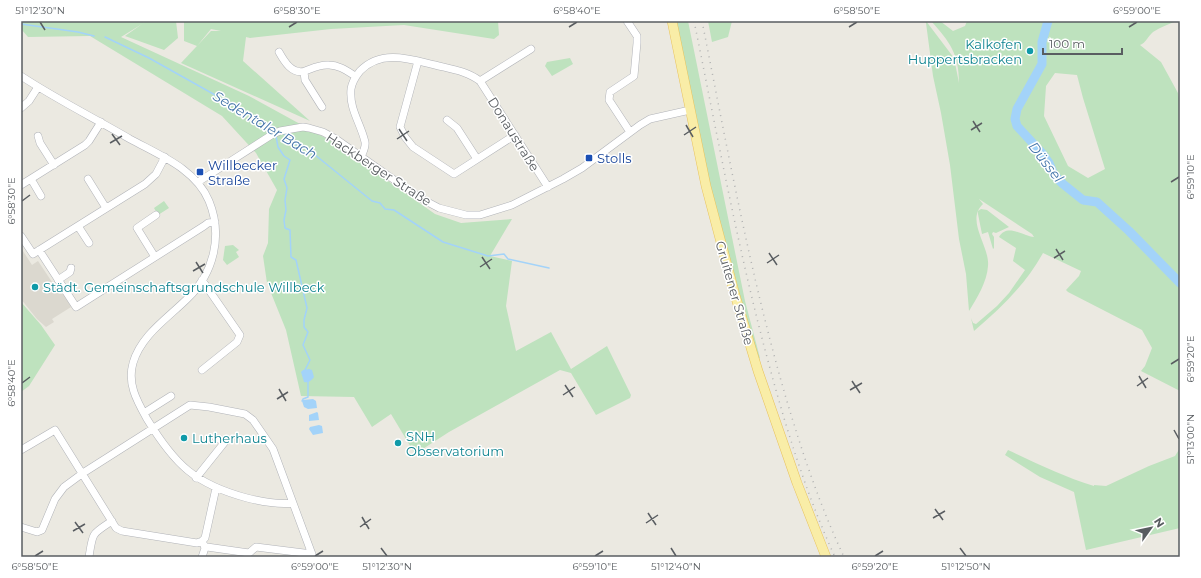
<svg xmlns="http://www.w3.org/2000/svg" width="1201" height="578" font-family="Montserrat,sans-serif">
	<rect width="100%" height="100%" fill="#ebe9e1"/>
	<path fill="#dbd8cf" d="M21,248L32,265L38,261L54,285L58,284L71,307L52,319L54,322L46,327L37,319L21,299Z"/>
	<path fill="#bee2be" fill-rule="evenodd" d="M21,21H145L143,23L146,21H176L178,38L164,50L125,36L142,24L121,37L249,96L331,141L435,214L461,223L512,219L490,256L512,261L506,306L516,351L551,332L571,369L607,346L631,395L630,398L596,415L571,373L560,370L449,432L415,454L391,414L372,427L354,397L301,396L286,330L267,283L263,256L268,243L269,209L277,190L256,153L222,116L90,36L28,37L21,29Z
		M184,21H498L499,35L494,39L404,25L331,29L250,38L246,37L243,61L310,121L181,63L211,31H221L211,29L197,46L184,41Z
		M676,21H688L745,301L760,358L757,360L711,194Z
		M708,21H732L728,37L712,42Z
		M925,21H926L954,58L959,83C959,54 950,42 931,21H940L953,31L965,26L967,21H1177C1169,24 1161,27 1153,32C1148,36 1146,43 1140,45L1161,62L1178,93L1180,104V391L1141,371L1145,366L1152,348L1142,330L1068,292L1066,290L1079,276L1081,271L1043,253C1026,284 1001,308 974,331L971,318L973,323L976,324L997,306L1009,293L1025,270L1013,261L1016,248L999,237C1007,223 1023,236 1034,237L1032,234L979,199L983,204C965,221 990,246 988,266C987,282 977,298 969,311L966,274L959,239L950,165L941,113L933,76L926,23ZM1055,73L1077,75L1083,98L1105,169L1088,178L1068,166L1044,116L1046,86Z
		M570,58L573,64L552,76L545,66L547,62Z
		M164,201L169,208L158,215L154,208Z
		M981,209L987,210L1009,227L996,233L993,232L992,234L994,237V248L993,249L988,232L982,234L978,214V211Z
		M233,245L239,250L236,252L239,257L227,265L223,260L225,246Z
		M21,302L41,325L55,345L29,386L21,392Z
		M1180,448V528L1086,550L1074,492L1040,477L1005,455L1008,450C1036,463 1064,477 1094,486V485L1106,486L1149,466L1175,456Z"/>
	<path fill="#a3d3f9" d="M309,369L312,370L314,377C311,381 309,383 304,382L301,372L303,370Z
		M313,399L316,401L317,408L308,409L304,407L302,401L303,400Z
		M317,412L318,413L319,420L309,421V415Z
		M319,425L322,426L323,433L313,435L309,429L310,427Z"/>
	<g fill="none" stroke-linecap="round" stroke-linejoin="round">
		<path stroke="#a3d3f9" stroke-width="1.5" d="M21,24L78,32L94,36
			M105,37L149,58L276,129
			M283,133L287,136L288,142L304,146L372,201L380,203L385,209L394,210L443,242L488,256L504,254L508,259L549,268
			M276,136L278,147L284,156L290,160L284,179L287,188L285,200L286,210L284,220L285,228L290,230L291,257L296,260L307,308L304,320V327L308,332L303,345L310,360L305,370
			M302,401L303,399L308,397V381"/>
		<path stroke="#a3d3f9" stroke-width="9" d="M1048,21L1042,42V64L1017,109L1015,119L1017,126L1041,152L1049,163L1054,175L1063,184L1083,200L1097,202L1129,231L1180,283"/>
		<g stroke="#b1b3b8" stroke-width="8">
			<path id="minor" d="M627,21L637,36V43L634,76L610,92L609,100L630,132
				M279,52C284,61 292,75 305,71C313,68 320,64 329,65C339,65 347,71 355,76
				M418,61L400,127L405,137L413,147L454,174L515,135
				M304,72L305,80L322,107
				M21,76C56,99 94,118 130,139C159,155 196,169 209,201C223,235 214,273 188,298C168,318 141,335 133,363C127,384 137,401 147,419C175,465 195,484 247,498C263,502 278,505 293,503
				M480,81L531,49
				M21,108L29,101L38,87
				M447,120L457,128L477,159
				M38,136L40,143L54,165
				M361,157C363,152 366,147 365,142C361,124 349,109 351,89C352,82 356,76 360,71C381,49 410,59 435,65C451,69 467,71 480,81L548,187
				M31,179L41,196
				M88,179L106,208
				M198,182L273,134L280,131L303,127L309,128L323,132L336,139L420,198L439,208L466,215H480L512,205L563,179L582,168L640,125L650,119L690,110
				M21,185L85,145L89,141L101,122
				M78,226L89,243
				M21,236L33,254L145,184L156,174L165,157
				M39,250L76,307L204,226L208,223L215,222
				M155,257L137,228L156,215
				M58,280L70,272L71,268
				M202,370L237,342L240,335L202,280
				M144,413L171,396
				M21,450L55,430L116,528L122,531L197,543L202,541
				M196,478L224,443L221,440L216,438
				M21,527L37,532L42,530L55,499L64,487L83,473L190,405L209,407L245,414L253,420L273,449L313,557
				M202,541L205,538L216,488
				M205,548L207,547L249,553L256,547L312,554
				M89,557C93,532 91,535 112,521
				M202,557L205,548L203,543"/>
		</g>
		<g stroke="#e8c25d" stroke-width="10">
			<path id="major" d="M672,21L706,186L735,295L758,371L797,483L826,557"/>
		</g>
		<use href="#minor" stroke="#fff" stroke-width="7"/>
		<use href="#major" stroke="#f9eda7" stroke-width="9"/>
		<path stroke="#b1b2b2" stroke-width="1.5" stroke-dasharray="1 5" stroke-linecap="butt" d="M694,21C718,138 739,256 771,372C788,435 808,498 835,557
			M702,21C727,147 750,274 786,398C802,452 820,506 844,557"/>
	</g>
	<path fill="none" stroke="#595d61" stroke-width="1.5" d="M40,22L45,30M289,27L297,22M569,27L577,22M849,27L857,22M1129,27L1137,22M973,121L980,132M686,125L693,137M399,129L407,141M971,130L982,123M112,134L120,145M684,135L696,127M397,139L409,131M110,143L122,136M1171,182L1179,177M22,201L30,195M1056,249L1063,260M769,253L777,265M482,257L490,269M1054,258L1065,251M196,262L203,273M767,263L779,255M480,267L492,259M193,271L205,264M1171,364L1179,359M1139,376L1146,388M852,381L860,393M22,383L30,377M565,385L573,397M1137,386L1148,378M279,389L286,401M850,390L862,383M563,395L575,387M277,399L288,392M1174,430L1179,439M935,509L943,520M648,513L656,525M362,517L369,529M933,518L945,511M75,522L83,533M646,523L658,515M360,527L371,519M73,531L85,524M381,548L387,556M671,548L676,556M960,548L966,556M35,556L43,551M315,556L323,551M595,556L603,551M875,556L883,551"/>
	<g fill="#0f9aa8" stroke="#fff" stroke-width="1.5">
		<circle cx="1030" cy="51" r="4"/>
		<circle cx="35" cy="287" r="4"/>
		<circle cx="184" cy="438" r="4"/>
		<circle cx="398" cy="443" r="4"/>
	</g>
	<g fill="#1a4fb4" stroke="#fff" stroke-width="1.5">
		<rect x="585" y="154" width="8" height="8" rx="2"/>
		<rect x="196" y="168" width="8" height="8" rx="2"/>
	</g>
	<g text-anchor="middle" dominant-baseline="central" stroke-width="3" stroke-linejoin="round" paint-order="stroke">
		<g font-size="13" fill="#0d838f" stroke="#fff" text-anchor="start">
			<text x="1022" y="44" text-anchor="end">Kalkofen<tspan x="1022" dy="15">Huppertsbracken</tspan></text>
			<text x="43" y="287">Städt. Gemeinschaftsgrundschule Willbeck</text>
			<text x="406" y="436">SNH<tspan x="406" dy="15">Observatorium</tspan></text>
			<text x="192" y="438">Lutherhaus</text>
		</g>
		<g font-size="13" fill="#595d61" stroke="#fff">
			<text transform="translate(514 134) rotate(58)">Donaustraße</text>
			<text transform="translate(379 169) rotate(33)">Hackberger Straße</text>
			<text transform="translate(735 293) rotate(74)">Gruitener Straße</text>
		</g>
		<g font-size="13" fill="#164399" stroke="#fff" text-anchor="start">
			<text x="597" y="158">Stolls</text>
			<text x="208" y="165">Willbecker<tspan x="208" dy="15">Straße</tspan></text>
		</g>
		<g font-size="14" font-style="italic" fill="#4274a9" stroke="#fff">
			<text transform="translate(265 125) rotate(31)">Sedentaler Bach</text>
			<text transform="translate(1046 162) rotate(52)">Düssel</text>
		</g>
	</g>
	<rect width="1201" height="578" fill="none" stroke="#ffffff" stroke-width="44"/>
	<g transform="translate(1151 528) rotate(57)" stroke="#ffffff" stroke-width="3" paint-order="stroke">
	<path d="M0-3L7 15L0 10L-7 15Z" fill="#595d61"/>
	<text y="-6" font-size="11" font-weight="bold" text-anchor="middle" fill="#595d61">N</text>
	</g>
	<path d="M1043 48v6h79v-6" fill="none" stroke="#595d61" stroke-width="2"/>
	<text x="1049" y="48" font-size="12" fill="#595d61" stroke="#ffffff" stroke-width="3" paint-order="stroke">100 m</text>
	<rect x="22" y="22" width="1157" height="534" fill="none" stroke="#595d61" stroke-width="1.5"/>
	<g font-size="10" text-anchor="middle" fill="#595d61">
		<text x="40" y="14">51°12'30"N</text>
		<text x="297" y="14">6°58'30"E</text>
		<text x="577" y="14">6°58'40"E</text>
		<text x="857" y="14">6°58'50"E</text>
		<text x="1137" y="14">6°59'00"E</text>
		<text transform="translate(1190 177) rotate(-90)" y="4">6°59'10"E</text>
		<text transform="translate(11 201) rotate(-90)" y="4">6°58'30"E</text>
		<text transform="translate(1190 359) rotate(-90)" y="4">6°59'20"E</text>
		<text transform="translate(11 383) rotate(-90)" y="4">6°58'40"E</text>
		<text transform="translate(1190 439) rotate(-90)" y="4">51°13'00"N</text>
		<text x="35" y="570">6°58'50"E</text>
		<text x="315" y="570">6°59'00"E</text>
		<text x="387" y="570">51°12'30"N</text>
		<text x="595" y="570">6°59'10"E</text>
		<text x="676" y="570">51°12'40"N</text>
		<text x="875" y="570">6°59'20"E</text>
		<text x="966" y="570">51°12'50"N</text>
	</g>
</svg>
